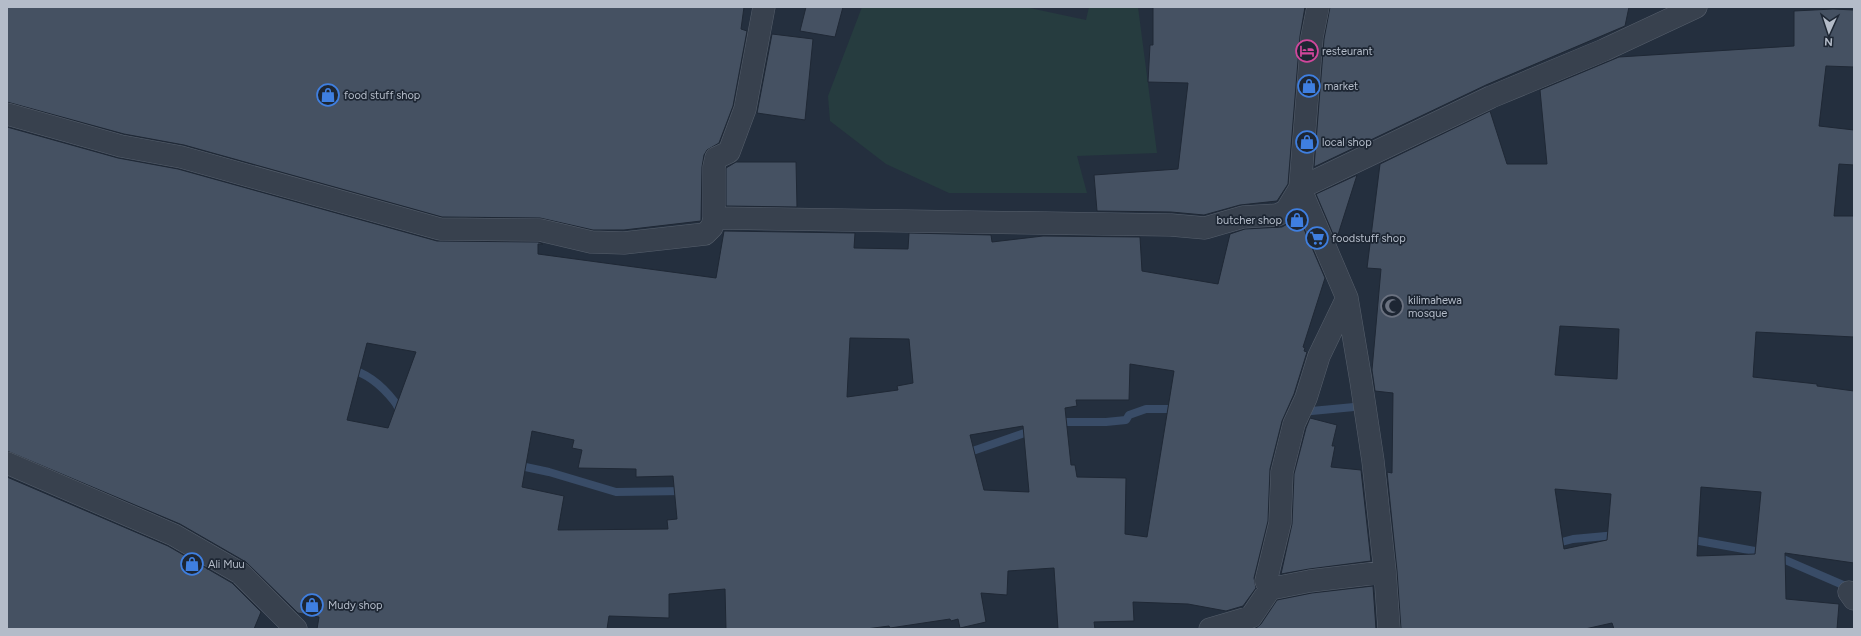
<svg xmlns="http://www.w3.org/2000/svg" width="1861" height="636" font-family="Figtree,sans-serif">
	<rect width="100%" height="100%" fill="#242f3e"/>
	<path fill="#263c3f" d="M862,7H1025L1086,20L1089,7H1138L1157,153L1077,156L1087,193H949L886,164L830,121L828,96Z"/>
	<g fill="none" stroke-linecap="round" stroke-linejoin="round">
		<path stroke="#394c67" stroke-width="8" d="M349,369C367,373 383,387 394,401C398,406 398,410 403,413
			M1301,412L1354,407
			M1057,422H1106L1126,420L1129,415L1146,409H1177
			M964,454L1033,430
			M516,465L549,472L616,492L684,491
			M1688,539L1766,553
			M1554,544L1573,539L1617,535
			M1776,556L1850,588"/>
	</g>
	<path fill="#455162" stroke="#1f2835" fill-rule="evenodd" d="M7,7H744L741,29L747,31L733,106L719,143L707,150L704,155L702,167L701,221L624,230H593L540,218L442,217L184,145L124,134L7,102Z
		M806,7H843L835,37L800,31Z
		M1153,7H1305L1300,36L1288,184L1277,201L1240,205L1204,215L1171,212L1097,211L1094,175L1178,169L1188,83L1148,82L1150,45H1153Z
		M1330,7H1629L1625,26L1486,85L1314,167L1324,39Z
		M1833,9L1854,10V67L1826,66L1819,126L1854,130V165L1839,164L1834,216H1854V337L1756,332L1753,377L1817,384V386L1854,391V563L1785,553L1786,599L1839,604L1837,629H1614L1612,623L1585,629H1401L1397,571L1387,472L1392,473L1393,393L1375,391L1372,370L1381,269L1367,268L1380,164L1490,111L1507,164H1547L1540,90L1619,57L1794,46V11ZM1560,326L1619,329L1617,379L1555,375ZM1701,487L1761,492L1755,554L1697,556ZM1555,489L1611,494L1607,540L1564,549Z
		M772,34L813,39L805,120L757,113Z
		M7,127L118,158L178,169L437,241L538,242L543,244H538V254L716,278L724,231L855,233L854,248L908,249L909,233L991,235L992,242L1043,236L1140,237L1142,271L1218,284L1230,234L1245,229L1282,227L1291,222L1298,215L1325,278L1303,347L1305,348L1304,351L1307,352L1294,394L1282,421L1270,469L1268,521L1254,578L1256,588L1243,606L1226,611L1188,604L1133,602L1134,621L1094,622L1095,629H1058L1054,568L1008,571L1007,595L981,593L986,622L960,628L958,619L951,621L950,619L890,628L889,626L866,629H726L725,589L669,594V618L609,616L607,629H317L319,617L298,613L246,562L180,524L7,451ZM850,338L909,339L913,383L897,386L898,390L847,397ZM367,343L416,352L388,428L347,420ZM1130,364L1174,371L1147,537L1125,534L1126,478L1077,477L1075,465H1071L1065,408L1077,406L1076,400H1129ZM1023,426L1029,492L984,490L970,435ZM532,431L574,440L572,448L582,450L578,468L636,469V477L673,476L677,519L667,520L668,529L558,530L564,496L522,487Z
		M736,162H796L797,207L726,206V168Z
		M1357,175L1336,241L1316,194Z
		M1310,418L1337,425L1332,446H1335L1331,467L1361,470L1371,561L1309,569L1281,574L1292,524L1294,474L1306,428Z
		M7,477L168,546L232,583L261,612L254,629H7Z
		M1373,586L1376,629H1255L1261,624L1277,600L1312,593Z"/>
	<g fill="none" stroke-linecap="round" stroke-linejoin="round">
		<g stroke="#565f6c" stroke-width="23">
			<path id="street" d="M1318,7L1312,37L1300,188L1347,298L1361,381L1373,461L1385,572L1389,629
				M7,114L121,146L181,157L440,229L540,230L591,242L624,243L705,234L712,227L714,218L1171,225L1205,228L1243,217L1277,215L1286,211L1300,188L1491,97L1604,50L1696,7
				M714,218V167L716,158L729,152L745,109L764,7
				M7,463L174,535L240,573L296,629
				M1270,589L1266,581L1280,523L1282,472L1294,424L1306,398L1319,356L1347,298
				M1849,592L1854,599
				M1210,629L1251,617L1270,589L1310,581L1385,572"/>
		</g>
		<use href="#street" stroke="#38414e" stroke-width="22"/>
	</g>
	<defs>
		<g id="hotel-ring" transform="scale(1.15)"><circle r="9.5" fill="#1d2633" stroke="#d1479c" stroke-width="1.5"/><path d="M-6-4.5h1.5V1H6V5H4.5V3h-9V5H-6ZM-4 0a1.8 1.8 0 1 1 3.6 0ZM.5 0V-2.5h3Q6-2.5 6 0Z" fill="#d1479c"/></g>
		<g id="shop-ring" transform="scale(1.15)"><circle r="9.5" fill="#1d2633" stroke="#3f7fe0" stroke-width="1.5"/><path d="M-5-2.5h2.3a2.7 3.5 0 0 1 5.4 0H5L5.5 6h-11ZM-1.5-2.5h3a1.5 2.3 0 0 0-3 0Z" fill="#3f7fe0"/></g>
		<g id="supermarket-ring" transform="scale(1.15)"><circle r="9.5" fill="#1d2633" stroke="#3f7fe0" stroke-width="1.5"/><path d="M-6-5.5h2.5l.6 2H6L4.5 2H-2.5L-4.4-4H-6ZM-1.5 3.2a1.3 1.3 0 1 0 .1 0ZM3 3.2a1.3 1.3 0 1 0 .1 0Z" fill="#3f7fe0"/></g>
		<g id="mosque-ring" transform="scale(1.15)"><circle r="9.5" fill="#1d2633" stroke="#6b7280" stroke-width="1.5"/><path d="M3.5-4.9A6 6 0 1 0 3.5 4.9A5 5 0 1 1 3.5-4.9Z" fill="#6b7280"/></g>
	</defs>
	<g fill-rule="evenodd">
		<use href="#hotel-ring" x="1307" y="51"/>
		<use href="#shop-ring" x="1309" y="86"/>
		<use href="#shop-ring" x="328" y="95"/>
		<use href="#shop-ring" x="1307" y="142"/>
		<use href="#shop-ring" x="1297" y="220"/>
		<use href="#supermarket-ring" x="1317" y="238"/>
		<use href="#mosque-ring" x="1392" y="306"/>
		<use href="#shop-ring" x="192" y="564"/>
		<use href="#shop-ring" x="312" y="605"/>
	</g>
	<g text-anchor="middle" dominant-baseline="central" stroke-width="3.5" stroke-linejoin="round" paint-order="stroke">
		<g font-size="11" fill="#b4bcc9" stroke="#1d2633" text-anchor="start">
			<text x="1322" y="51">resteurant</text>
			<text x="1324" y="86">market</text>
			<text x="344" y="95">food stuff shop</text>
			<text x="1322" y="142">local shop</text>
			<text x="1282" y="220" text-anchor="end">butcher shop</text>
			<text x="1332" y="238">foodstuff shop</text>
			<text x="1408" y="300">kilimahewa<tspan x="1408" dy="13">mosque</tspan></text>
			<text x="208" y="564">Ali Muu</text>
			<text x="328" y="605">Mudy shop</text>
		</g>
	</g>
	<rect width="1861" height="636" fill="none" stroke="#b4bcc9" stroke-width="16"/>
	<g transform="translate(1829 32) rotate(183)" stroke="#1d2633" stroke-width="3" paint-order="stroke">
	<path d="M0-3L7 15L0 10L-7 15Z" fill="#b4bcc9"/>
	<text y="-6" font-size="11" font-weight="bold" text-anchor="middle" fill="#b4bcc9">N</text>
	</g>
</svg>
